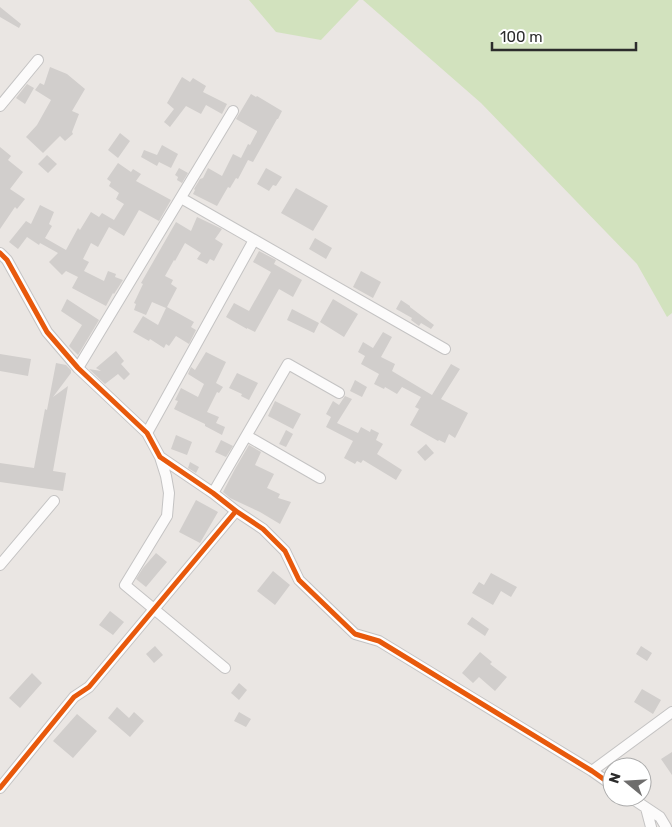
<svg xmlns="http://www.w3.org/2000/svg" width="672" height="827" font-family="Rubik,sans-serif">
	<rect width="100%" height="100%" fill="#eae6e3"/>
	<path fill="#d2e2be" d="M249,0H359L321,40L276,32Z
		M363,0H672V313L667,317L637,264L481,103Z"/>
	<path fill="#d1cecc" d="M0,7L21,24L19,28L0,17Z
		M50,67L67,74L85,89L72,111L79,114L72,132L73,134L65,141L60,136L43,153L26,137L37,125L51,100L35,90L40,83L44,85Z
		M182,77L190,82L193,78L206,86L203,92L227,104L222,114L206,105L201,114L186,106L170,127L164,122L174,109L167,103Z
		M27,84L34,88L25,104L16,98Z
		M251,94L256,97L257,96L282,111L278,119H277L253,162L248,160L238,179L236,178L230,188L228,187L217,206L193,194L195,190L194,189L200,179L203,178L208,168L222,176L233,154L241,158L248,144L250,145L257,132V131L236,119Z
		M120,133L130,141L118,158L108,150Z
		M162,145L178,154L171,168L159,162L157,166L141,157L144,150L157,155Z
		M0,147L11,156L8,160L23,172L10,189L25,199L17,209L15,207L0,229Z
		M47,155L57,164L48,173L38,164Z
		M118,163L131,172L133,169L141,174L136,181L171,200L159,221L139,210L124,236L109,227L98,247L91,243L83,259L89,262L84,271L104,281L108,271L116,274L115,277L123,280L114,294L113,293L106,306L72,288L78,277L66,271L62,275L49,262L58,253L40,243L39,245L27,237L18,249L9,242L26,221L31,224L40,205L54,212L49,224L52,226L45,238L66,250L78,228L80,230L91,212L99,217L102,213L114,220L124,204L116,199L119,193L109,186L111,182L107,179Z
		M179,168L188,173L182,183L177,180L178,177L175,175Z
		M266,168L282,177L276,186L273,185L269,191L257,184Z
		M296,188L328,206L313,231L281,213Z
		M197,217L222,229L215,239L223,244L214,261L210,259L207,264L197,259L201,253L185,243L175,261L174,260L165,276L173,280L171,284L177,288L167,307L194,322L191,327L196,330L189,344L176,336L169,346L166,344L164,348L150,339L149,341L133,332L143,316L158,325L166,308L152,302L146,315L134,310L136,304L134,303L143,284L141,283L176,222L191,231Z
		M315,238L332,248L326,259L309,249Z
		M259,251L276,260L274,264L302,280L293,297L279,289L255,332L247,328V329L226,317L234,303L249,311L271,272L253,262Z
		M361,271L381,282L373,298L353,287Z
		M67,299L99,320L78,355L69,346L82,325L61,311Z
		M333,299L358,314L344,337L320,322Z
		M401,300L410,306V307L434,325L431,329L421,323L419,326L411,320L412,318L396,309Z
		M292,309L319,323L314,333L287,320Z
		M383,332L392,337L381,357L395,364L392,371L432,395L451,364L460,369L441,399L468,413L455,438L449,434L445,443L439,440L438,441L410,425L419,409L415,407L421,397L402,387L397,394L385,387L384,389L374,384L379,374L361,364L365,356L358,352L363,342L373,348Z
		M116,351L124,361L121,364L130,374L124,380L118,374L105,384L89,369L101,371L96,368Z
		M206,352L226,362L216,383L223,387L219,393L217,392L207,412L219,417L216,423L225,427L222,435L205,426V424L174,409L178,401L175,400L181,388L198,397L204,384L188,374L191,367L195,370Z
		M0,354L31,359L28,376L0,371Z
		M56,363L66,365L71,370V373L53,397L68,386L53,471L66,473L63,491L0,482V463L34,468L45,409L47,410Z
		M237,373L258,383L249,400L241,396L242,394L229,388Z
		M355,380L367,387L362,397L350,391Z
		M345,396L352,399L337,423L358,433L361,427L370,432L371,429L379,433L376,440L383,444L377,454L402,470L396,480L363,460L361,463L357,461L355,464L344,458L353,441L326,427L331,417L326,414L333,401L339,405Z
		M275,401L301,414L293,429L268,416Z
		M286,430L293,434L286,447L279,444Z
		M176,435L192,442L187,455L171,449Z
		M221,440L233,446L226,457L215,452Z
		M426,444L434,453L425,461L417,452Z
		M249,445L261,452L255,465L274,474L267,488L280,494L278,498L291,502L280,524L260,512L230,498L223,492L235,469Z
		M190,462L199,467L196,473L188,468Z
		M196,500L218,512L200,543L179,532Z
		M156,553L167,562L146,587L136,579L143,568Z
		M273,571L290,585L275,605L257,591Z
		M491,573L517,587L511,597L501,591L493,605L472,593L479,582L484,585Z
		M110,611L124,622L113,635L99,625Z
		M472,617L489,629L485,636L467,624Z
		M155,646L163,655L154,663L146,654Z
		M641,646L652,653L647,661L636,654Z
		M480,652L492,662L490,664L507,677L495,691L479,677L473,683L462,673Z
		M32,673L42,683L20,708L9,698Z
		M239,683L247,690L239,700L231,693Z
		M642,689L661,700L653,714L634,702Z
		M117,707L129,718L134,712L144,721L130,737L108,718Z
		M239,712L251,719L246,727L234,721Z
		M77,714L97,731L73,758L53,741Z
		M672,752V775L661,759Z"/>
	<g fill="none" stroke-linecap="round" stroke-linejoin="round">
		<g stroke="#c4c3c3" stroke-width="12">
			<path id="minor" d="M0,106L38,60
				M181,198L445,349
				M0,253L7,260L47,332L78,368L147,433L160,457L213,493L236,511L263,529L285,551L299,580L355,634L379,641L592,771L612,785
				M78,368L233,111
				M147,433L254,240
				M247,436L320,478
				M160,457L166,476L169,493L167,516L125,585L225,668
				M213,493L288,364L339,393
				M0,565L54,501
				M592,771L672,712
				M0,788L74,697L89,687L236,511
				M630,797L660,817L666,827
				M646,808L651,827"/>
		</g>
		<use href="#minor" stroke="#fcfbfb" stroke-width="10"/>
		<g stroke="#fff" stroke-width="8">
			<path id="cycleway" d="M0,253L7,260L47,332L78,368L147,433L160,457L213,493L236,511L263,529L285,551L299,580L355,634L379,641L592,771L612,785
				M0,788L74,697L89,687L236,511"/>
		</g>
		<use href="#cycleway" stroke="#e8590c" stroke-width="5"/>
	</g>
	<g transform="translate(627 782) rotate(288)"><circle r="24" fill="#ffffff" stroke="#ababab"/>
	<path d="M0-4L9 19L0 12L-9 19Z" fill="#6e6d6c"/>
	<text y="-8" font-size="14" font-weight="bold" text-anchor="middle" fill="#2c2c2c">N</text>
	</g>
	<path d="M492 42v8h144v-8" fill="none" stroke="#2c2c2c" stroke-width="2.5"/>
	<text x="500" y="42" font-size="15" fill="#2c2c2c" stroke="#ffffff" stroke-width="4" paint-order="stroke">100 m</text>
</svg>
